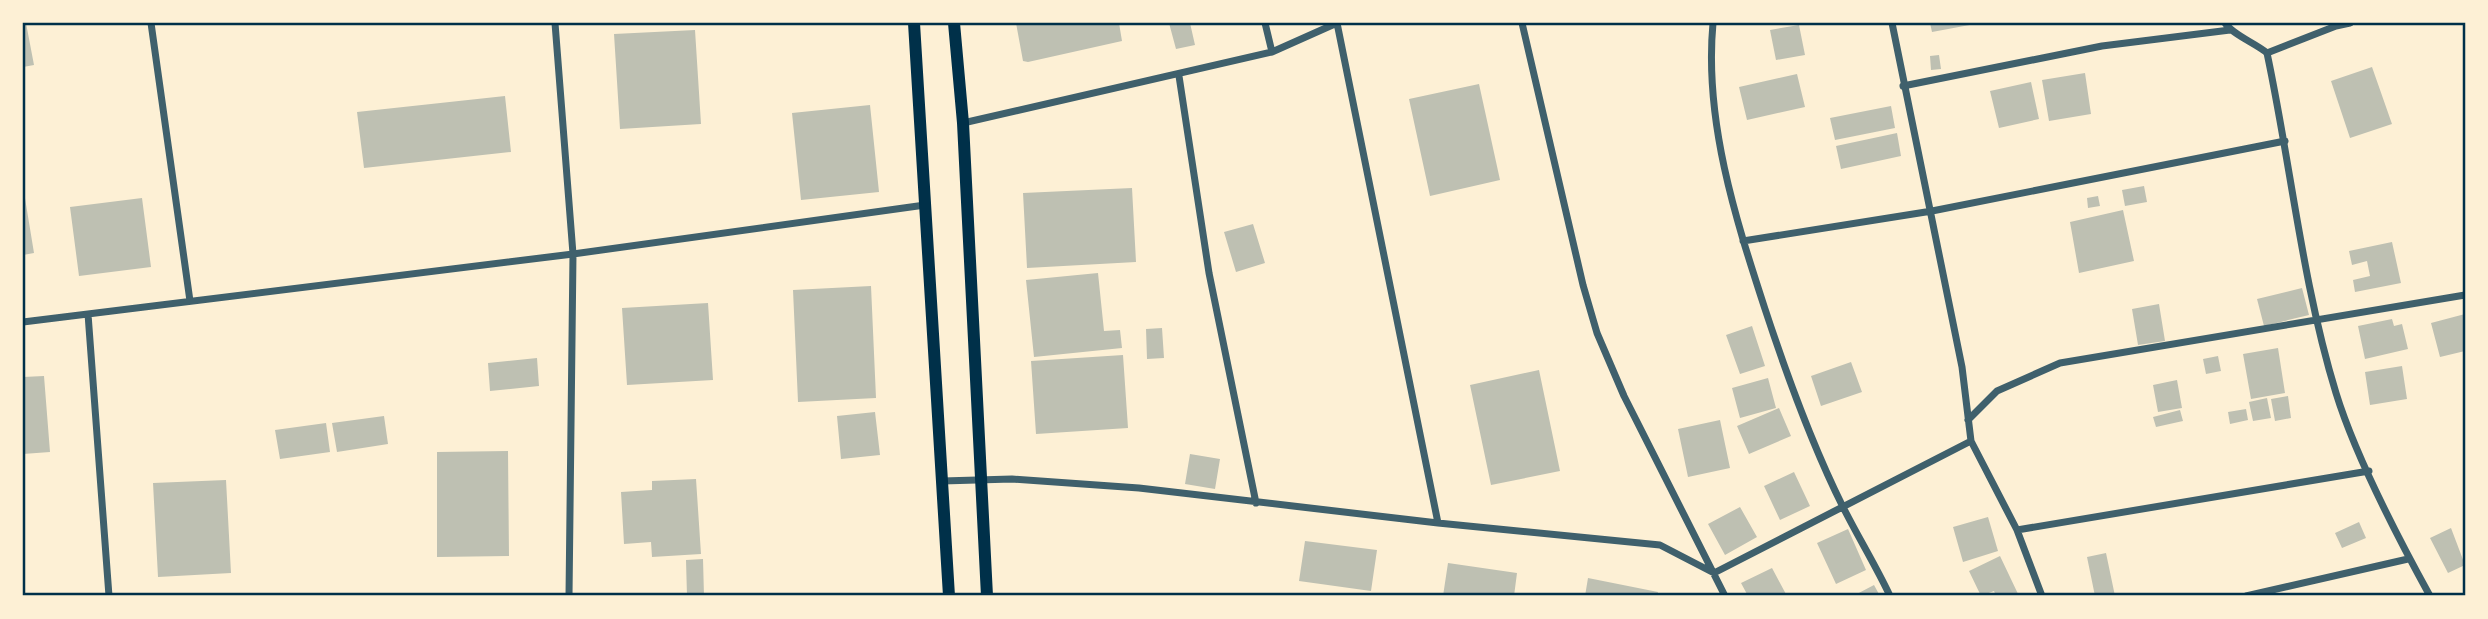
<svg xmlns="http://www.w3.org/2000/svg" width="2488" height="619" font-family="Signika,sans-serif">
	<rect width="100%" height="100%" fill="#fdf0d5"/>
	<path fill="#bec0b2" d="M23,23H26L34,65L23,67Z
		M1016,23H1119L1122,41L1028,62L1023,61Z
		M1169,23H1190L1195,45L1176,49Z
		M1930,23H1975V24L1932,32Z
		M1799,25L1805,55L1776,60L1770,30Z
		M695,30L701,124L620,129L614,34Z
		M1939,55L1941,69L1931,70L1930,56Z
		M2372,67L2392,124L2350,138L2331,81Z
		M2085,73L2091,114L2049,121L2042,80Z
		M1797,74L1805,107L1747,120L1739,87Z
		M2031,82L2039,119L1999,128L1990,91Z
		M1479,84L1500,180L1430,196L1409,99Z
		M505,96L511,152L364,168L357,112Z
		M870,105L879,192L801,200L792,113Z
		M1891,106L1895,128L1835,140L1830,118Z
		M1897,133L1901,156L1841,169L1836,146Z
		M23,186L34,253L23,255Z
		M2144,186L2147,202L2125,206L2122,190Z
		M1132,188L1136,262L1027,268L1023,193Z
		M2098,196L2100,206L2088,208L2087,198Z
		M142,198L151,267L79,276L70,207Z
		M2123,210L2134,261L2079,273L2070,222Z
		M1253,224L1265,263L1236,272L1224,232Z
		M2392,242L2401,283L2355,292L2353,280L2370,276L2367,261L2352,265L2349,251Z
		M1098,273L1104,331L1120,330L1122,348L1034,357L1026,280Z
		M871,286L876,398L798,402L793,290Z
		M2302,288L2309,315L2264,326L2257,299Z
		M708,303L713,380L627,385L622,308Z
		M2159,304L2165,341L2138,345L2132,309Z
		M2465,314V351L2440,357L2431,323Z
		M2392,319L2394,326L2402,324L2408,349L2365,359L2358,326Z
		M1752,326L1765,366L1740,374L1726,335Z
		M1162,328L1164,358L1147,359L1146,329Z
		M2278,348L2285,393L2251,399L2243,354Z
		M1123,355L1128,428L1036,434L1031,361Z
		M2218,356L2221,371L2206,374L2203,359Z
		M537,358L539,386L490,391L488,363Z
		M1851,362L1862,392L1821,406L1811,376Z
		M2402,366L2407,399L2370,405L2365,372Z
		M1539,370L1560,471L1491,485L1470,385Z
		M44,376L50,452L23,454V377Z
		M1768,378L1776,408L1740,418L1732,388Z
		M2177,380L2182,408L2158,412L2153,385Z
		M2288,396L2291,418L2275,421L2271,399Z
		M2267,398L2271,418L2253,421L2249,402Z
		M1779,408L1791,436L1749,454L1737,426Z
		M2246,409L2248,420L2230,424L2228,412Z
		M2180,410L2183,421L2156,427L2153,417Z
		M875,412L880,455L841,459L837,416Z
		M384,416L388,444L337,452L332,423Z
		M1720,420L1730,468L1688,477L1678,429Z
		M326,423L330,452L280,459L275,430Z
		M508,451L509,556L437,557V452Z
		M1190,454L1220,459L1215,489L1185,484Z
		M1794,472L1810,506L1780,520L1764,486Z
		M696,479L701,554L652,557L651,542L624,544L621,492L652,490V481Z
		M226,480L231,573L158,577L153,483Z
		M1740,507L1757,537L1725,555L1708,524Z
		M1988,517L1998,551L1963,562L1953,527Z
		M2359,522L2366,538L2342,548L2335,533Z
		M2451,528L2465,565L2448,573L2430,538Z
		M1848,529L1866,570L1836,584L1817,543Z
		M1305,541L1377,550L1371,591L1299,581Z
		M2106,553L2115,596H2095L2087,557Z
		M2000,556L2019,596H1996L1994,591L1981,596L1969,571Z
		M703,559L704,596H687L686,560Z
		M1448,563L1517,573L1514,596H1443Z
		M1772,568L1787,596H1748L1741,583Z
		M1588,578L1658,592L1657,596H1585Z
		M1874,585L1880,596H1853Z"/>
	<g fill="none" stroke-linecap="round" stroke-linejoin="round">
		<path stroke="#3f606c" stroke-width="7" d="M151,23L190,301
			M555,23L573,254L569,596
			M1265,23L1272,52
			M1337,23L1438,523
			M1522,23L1583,285L1597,333L1624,396L1725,596
			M1713,23C1704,120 1735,217 1765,309C1787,376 1811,443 1843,507C1858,537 1876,566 1890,596
			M1892,23L1962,367L1971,441L2017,530L2042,596
			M2225,23C2233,35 2255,43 2267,53C2291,166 2302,282 2336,393C2356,458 2397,536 2430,596
			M2336,26L2350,23
			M2267,53L2336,26V23
			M1179,76L1209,273L1256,503
			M1903,86L2102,46L2230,30
			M963,123L1272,52L1337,23
			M1743,241L1932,211L2285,141
			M88,314L109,596
			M23,322L573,254L925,205
			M1968,420L1997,391L2060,363L2465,295
			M942,481L1012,479L1139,488L1438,523L1660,545L1714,573L1971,441
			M2017,530L2369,471
			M2246,596L2408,559"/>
		<path stroke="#003049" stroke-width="12" d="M914,23L949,596
			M954,23L963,123L987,596"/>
	</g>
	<rect width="2488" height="619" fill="none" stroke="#fdf0d5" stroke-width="49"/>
	<rect x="24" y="24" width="2440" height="570" fill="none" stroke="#003049" stroke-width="2.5"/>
</svg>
